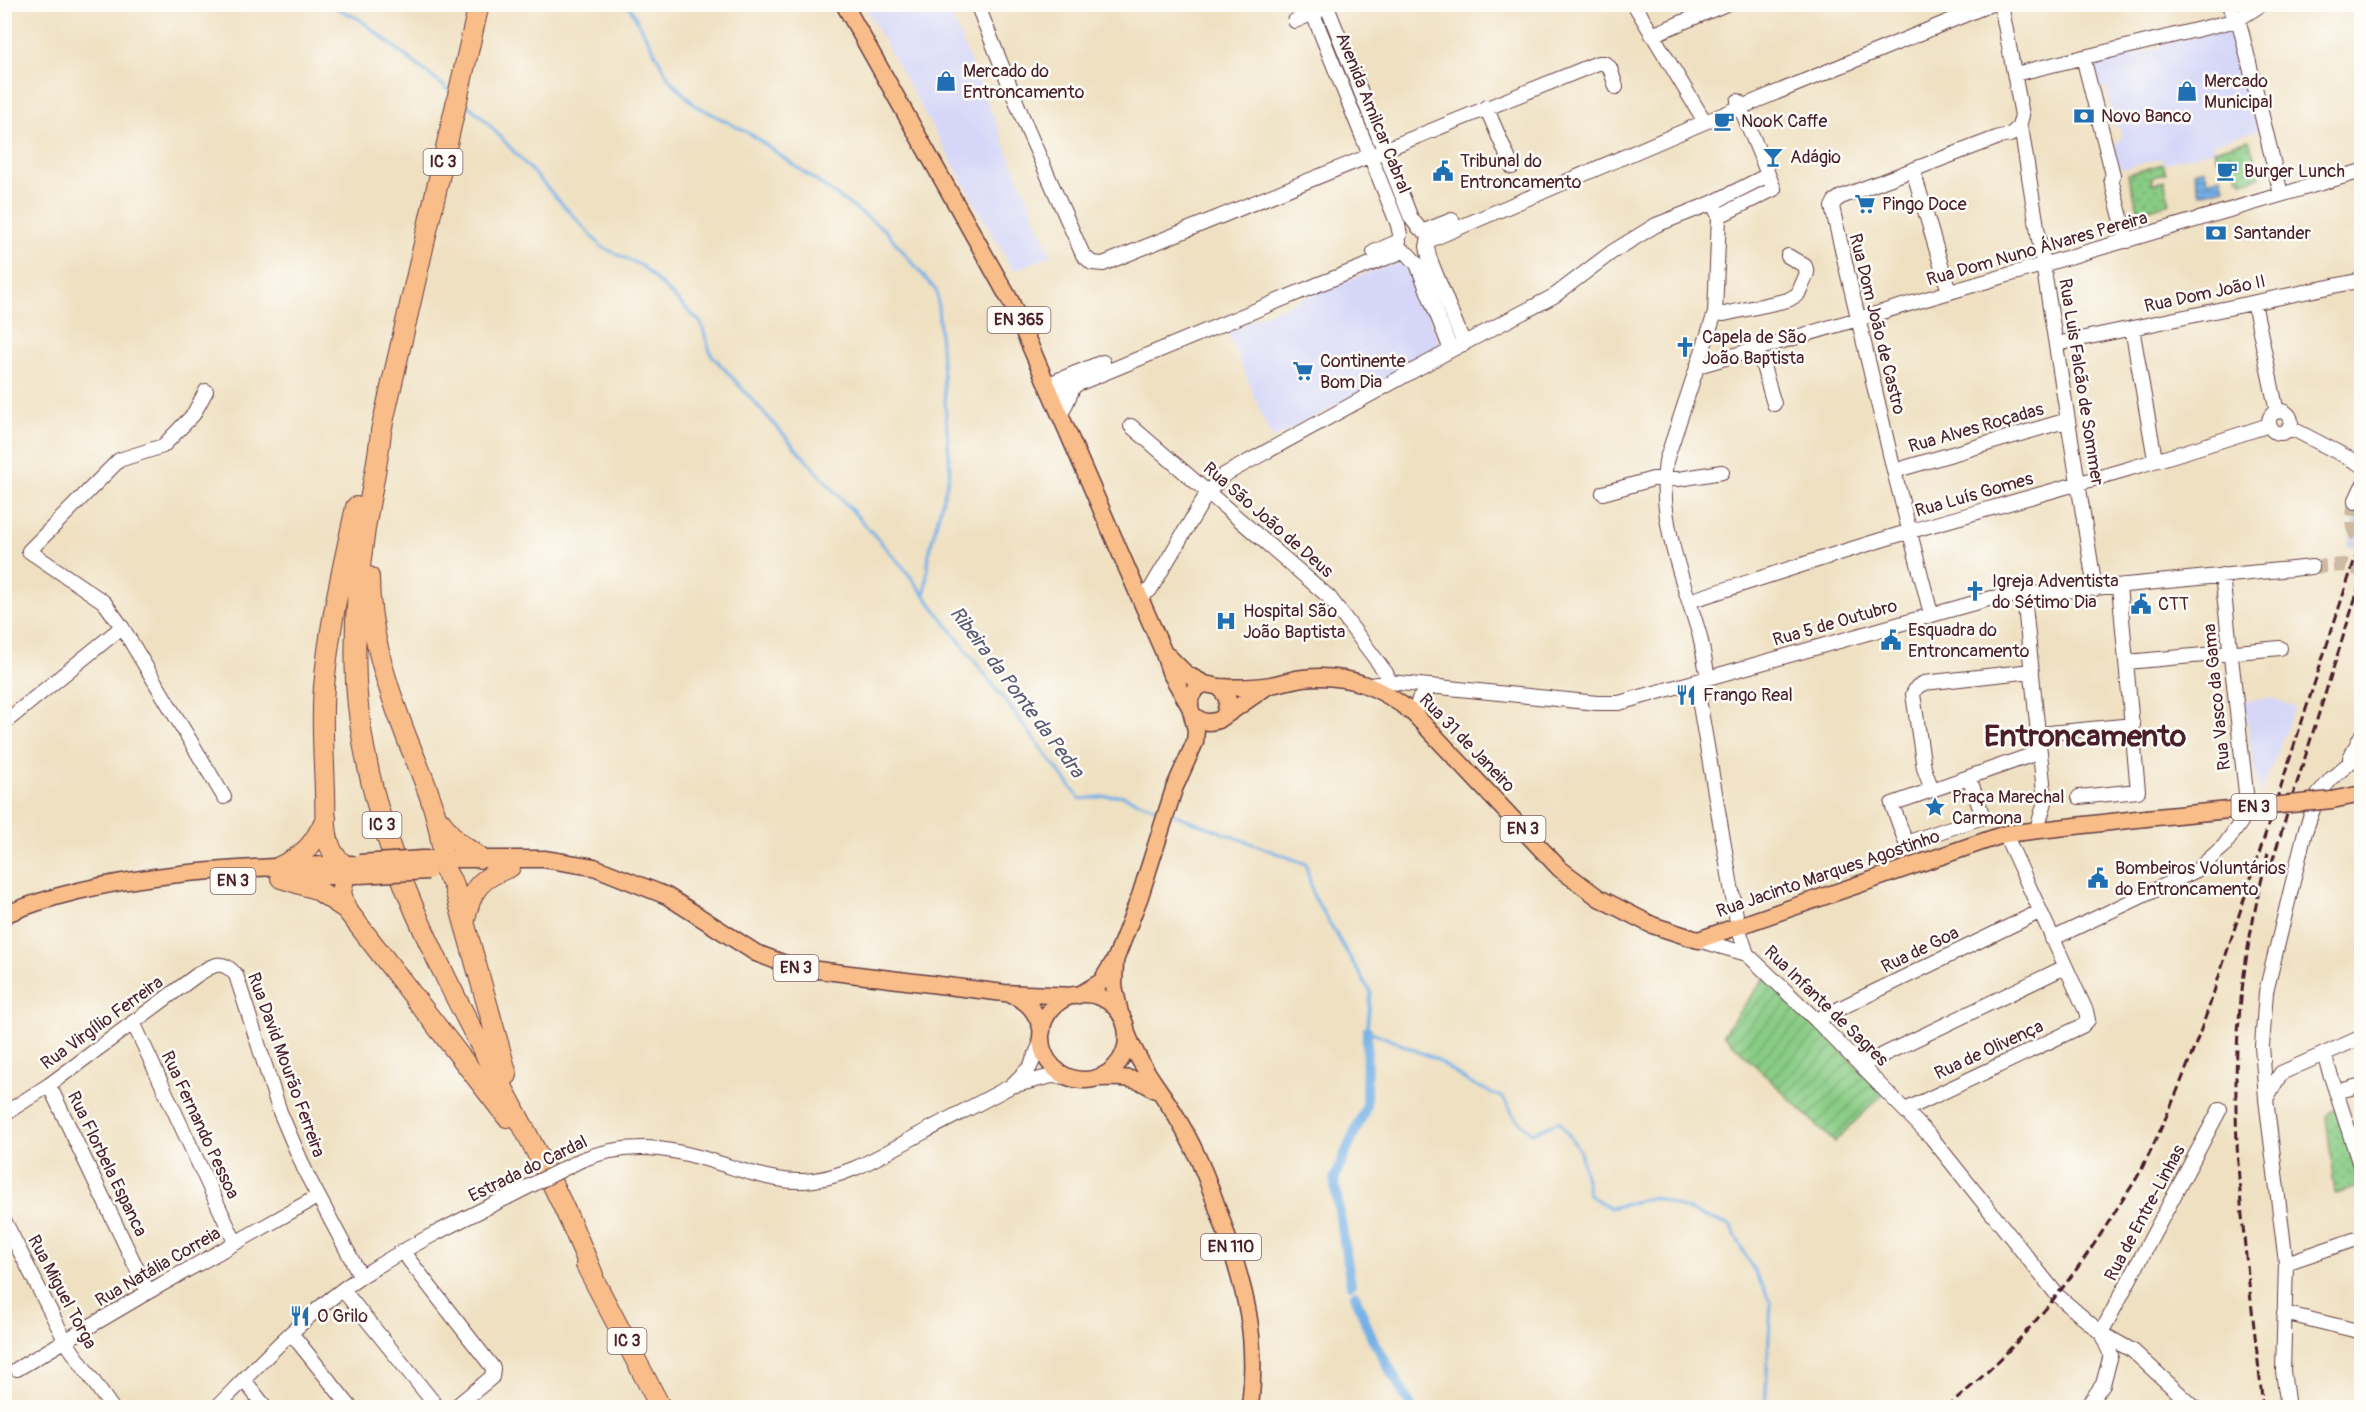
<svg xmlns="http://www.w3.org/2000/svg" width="2366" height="1412" font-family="Pangolin,sans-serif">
	<defs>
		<pattern id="grass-dots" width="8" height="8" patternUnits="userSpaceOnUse" patternTransform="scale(1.5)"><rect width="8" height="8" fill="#89cc85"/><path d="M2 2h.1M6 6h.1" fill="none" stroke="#72a56d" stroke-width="1.8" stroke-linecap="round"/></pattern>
		<pattern id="garden-furrows" width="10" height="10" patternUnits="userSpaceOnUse" patternTransform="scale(1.5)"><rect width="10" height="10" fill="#89cc85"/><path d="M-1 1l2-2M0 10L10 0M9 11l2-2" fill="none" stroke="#72a56d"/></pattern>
		<pattern id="water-rules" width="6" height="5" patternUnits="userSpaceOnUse" patternTransform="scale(1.5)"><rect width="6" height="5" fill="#73b0e5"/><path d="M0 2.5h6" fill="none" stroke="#608fba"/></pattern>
	</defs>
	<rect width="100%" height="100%" fill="#fdfcf7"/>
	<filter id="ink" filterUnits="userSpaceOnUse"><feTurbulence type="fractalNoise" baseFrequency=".0167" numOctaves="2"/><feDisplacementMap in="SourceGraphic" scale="12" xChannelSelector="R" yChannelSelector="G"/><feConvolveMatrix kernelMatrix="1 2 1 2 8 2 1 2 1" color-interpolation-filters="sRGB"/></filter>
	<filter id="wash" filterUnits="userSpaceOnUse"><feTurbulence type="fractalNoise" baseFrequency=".008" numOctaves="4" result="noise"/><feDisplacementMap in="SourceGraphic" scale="24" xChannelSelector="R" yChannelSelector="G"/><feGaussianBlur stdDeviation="1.35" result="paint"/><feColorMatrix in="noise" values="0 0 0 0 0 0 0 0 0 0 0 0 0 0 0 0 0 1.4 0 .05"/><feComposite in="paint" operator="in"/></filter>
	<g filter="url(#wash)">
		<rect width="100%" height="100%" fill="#efe0c1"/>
		<path fill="#d6d7f8" d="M864,5H947L1051,255L1013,271Z
			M2228,29L2237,33L2245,62L2237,60L2244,86L2252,89L2260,126L2258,130L2213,143L2214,150L2163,164L2161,158L2126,168L2120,167L2116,162L2112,147L2122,137L2120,127L2115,128L2106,85L2098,92L2094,74L2096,64L2103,58L2115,55L2117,59L2162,48L2161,44Z
			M1405,260L1429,315L1441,350L1272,439L1227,330L1349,279Z
			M2271,698L2295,707L2259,798L2244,701Z"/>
		<path fill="#bec2dd" d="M2361,498V549L2347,546Z"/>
		<path fill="url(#grass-dots)" stroke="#6a7658" stroke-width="1.5" d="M2249,140L2260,177L2242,182L2241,179H2238L2231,155L2217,159L2214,150Z
			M2163,164L2166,173L2151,178L2153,184L2164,181L2170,203L2139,212L2128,174Z
			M2334,1109L2339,1111L2361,1184V1186L2335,1194L2326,1116Z"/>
		<path fill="url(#garden-furrows)" stroke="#6a7658" stroke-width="1.5" d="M1766,976L1884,1093L1834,1142L1723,1034Z"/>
		<path fill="url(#water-rules)" stroke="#5e6888" stroke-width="1.5" d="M2204,169L2208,181L2221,177L2224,188L2200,194L2194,172Z"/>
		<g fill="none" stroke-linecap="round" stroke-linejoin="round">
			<path stroke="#73b0e5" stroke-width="3" d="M328,4L359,19L451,92
				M628,4L670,80L695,105L752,135L885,230L937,292L950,471L929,553L925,594
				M464,102L481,116L602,247L642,266L701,323L711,354L903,567L1080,799L1120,795L1161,810
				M1173,814L1306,864L1313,895L1371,993L1367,1030L1436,1059L1468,1082L1503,1098L1516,1118L1532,1133L1559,1121L1580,1151L1589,1195L1610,1208L1654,1197L1730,1226L1771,1302L1765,1408"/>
			<path stroke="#73b0e5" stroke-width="10" d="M1351,1284L1334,1179L1366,1107L1367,1030
				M1355,1295L1371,1336L1412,1408"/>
		</g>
	</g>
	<g filter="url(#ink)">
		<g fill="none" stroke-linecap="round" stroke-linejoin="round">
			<path stroke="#ceb9a3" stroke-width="14" stroke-dasharray="14 7" stroke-linecap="butt" d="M2355,502C2353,514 2349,533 2362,540
				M2312,567L2344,565L2362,570"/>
			<g stroke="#633c42" stroke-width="16">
				<path id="minor" d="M977,4L1028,131L1083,255L1092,263L1103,264L1598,63H1604L1610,68L1616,87
					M1309,4L1398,225L1400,235
					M1326,4L1411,218L1419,228
					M1634,4L1705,122
					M2001,4L2022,115L2019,127L2022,133L2095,589
					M2228,4L2240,26L2281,194
					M1295,21L1320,10
					M1652,35L1726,4
					M2083,57L2113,175L2111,179L2127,241
					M2015,74L2237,20L2262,4
					M1486,107L1512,167
					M1913,170L1949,292
					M1719,216L1774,189L1738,101
					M1424,231L1452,220
					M1428,241L1705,122L1991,4
					M1427,246L1429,257L1464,344
					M1374,252L1399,241
					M1408,254L1417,264L1451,350
					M2254,303L2277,412
					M1715,313L1724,314L1788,300L1798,294L1807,273L1805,266L1788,256
					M2132,328L2155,459
					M2056,344L2362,280
					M1758,349L1774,404
					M1698,366L2362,171
					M1046,385L1103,362
					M1051,395L1319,284L1404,251
					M2269 422a11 11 0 1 1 22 0a11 11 0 1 1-22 0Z
					M1061,415L1074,386
					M1131,426L1329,597L1386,673L1390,682
					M2289,427L2362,465
					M1894,471L2068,420
					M1603,493L1653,479H1679L1722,472
					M2355,502L2362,487
					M2024,596L2045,802L2037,829
					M1139,597L1150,590L1208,492L1224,475L1451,350L1554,296L1612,252L1656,225L1712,203
					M1689,601C1763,578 1836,553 1911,531C2030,497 2151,464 2269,425
					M1931,614L1894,471L1832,207L1835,201L1841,197L1999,137L2010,135L2019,127
					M122,627L224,797
					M2127,662L2280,648
					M1708,678C1705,663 1703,648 1699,633C1682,577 1658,520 1666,461L1715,313L1719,216L1712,203L1768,175
					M1696,682L1738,927L1747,954L1816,1020L1931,1137L2058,1296L2101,1333L2111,1355L2103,1384L2086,1408
					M1371,685L1390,682L1597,703H1619L1992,598L2312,567
					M1415,715L1419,699L1432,686
					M4,723L122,627L104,602L29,551L119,460L163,446L193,415L206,391
					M2039,734L2133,725
					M2350,758L2362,734
					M1969,777L1983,817L1906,843L1892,804L2040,752
					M1932,790L1924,768L1913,694L1917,687L1924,683L2032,671
					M2079,797L2138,791L2119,586
					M2052,939L2197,870L2224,846L2241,822L2246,793L2222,575
					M1698,940L1747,954
					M1816,1020L2039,912
					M133,1022L235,1242
					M2324,1055L2362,1171
					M1862,1065L2065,967
					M49,1085L148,1292
					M1016,1085L1052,1076L1070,1077
					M2336,1092L2362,1085
					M2266,1099L2262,1046L2266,992L2305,832L2318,795L2331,779L2362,752
					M1905,1110L2082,1026L2088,1020L2086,1011L2005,834
					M4,1114L49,1085L197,975C213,965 222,958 236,975L280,1112L307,1175L361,1277
					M581,1160C638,1137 682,1151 737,1169C759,1175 781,1182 804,1181C847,1179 886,1152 922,1133C952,1117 982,1102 1011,1086L1030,1067L1042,1040
					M4,1220L66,1342L112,1408
					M402,1251L493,1368L492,1377L454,1408
					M2286,1263L2362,1237
					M343,1290L438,1408
					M2284,1313L2362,1332
					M291,1333L351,1408
					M17,1369L148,1292L317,1197
					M244,1380L266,1408
					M216,1408C262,1361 307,1312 362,1276C408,1246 457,1222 506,1198
					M2195,1408L2133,1351L2101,1333L2220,1109
					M2288,1408L2283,1371L2286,1263L2266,1099L2281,1073L2362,1037"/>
			</g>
			<g stroke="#633c42" stroke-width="19">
				<path id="major" d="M844,4L1011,302L1163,651L1170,672L1190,707
					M1168,656L1186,674L1205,684
					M1220,687C1237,688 1254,688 1271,685C1282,683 1293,679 1303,678C1348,673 1382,687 1415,715L1560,869L1599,898L1652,925L1698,940L2005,834L2146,818
					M1225,714L1228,700L1220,687L1205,684C1191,689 1187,700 1192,714C1201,722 1208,724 1219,720L1265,688
					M423,859H544L594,867L667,896L756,953L793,967L1004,993L1075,996
					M305,877L357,875
					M4,915C107,871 241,868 352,864
					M1115,962L1114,986L1120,1013
					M1041 1037a43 43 0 1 1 86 0a43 43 0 1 1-86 0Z
					M1011,995C1029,1001 1037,1013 1042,1031
					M1079,995L1101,982L1116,958L1140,896L1174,789L1195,742L1196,730L1192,714
					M1127,1033C1139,1067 1163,1092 1180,1123C1199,1155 1211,1189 1223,1224C1246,1292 1258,1334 1250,1408
					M1100,1078C1120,1077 1139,1077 1155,1090"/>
			</g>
			<g stroke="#633c42" stroke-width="22">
				<path id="highway" d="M479,4L381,431C378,464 370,496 365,529C357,580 354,631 356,682C369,901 515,1077 593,1275
					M369,577C369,633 388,689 408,741C424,781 440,814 443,858
					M440,821L455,840L480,858
					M343,864C322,849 326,815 325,792C324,757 321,722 324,687C329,626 343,566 356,507
					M279,867C305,855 314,845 326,818
					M445,870L454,886L507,1075
					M345,875L341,892L346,909
					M281,878L316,889L346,909L507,1117
					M465,920C471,889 480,878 510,867
					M586,1265L661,1408"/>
			</g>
			<use href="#minor" stroke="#fff" stroke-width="14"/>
			<use href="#major" stroke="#f8bd89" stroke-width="16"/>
			<use href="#highway" stroke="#f8bd89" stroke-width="20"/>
			<path stroke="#4a1f2b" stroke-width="3" stroke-dasharray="9 4.5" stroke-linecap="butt" d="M2272,862L2362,577
				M1946,1408C2013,1354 2068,1287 2113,1215C2123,1198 2136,1182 2144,1164C2170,1112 2191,1059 2210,1004L2362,537
				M2263,1408C2251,1289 2231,1169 2237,1050C2240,983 2252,917 2268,853"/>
			<g stroke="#633c42" stroke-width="16" stroke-linecap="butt">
				<path id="minor-bridge" d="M506,1198L581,1160"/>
			</g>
			<g stroke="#633c42" stroke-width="19" stroke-linecap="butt">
				<path id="major-bridge" d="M2146,818L2332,800L2362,794
					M359,863L423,859
					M360,875L428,871"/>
			</g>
			<use href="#minor-bridge" stroke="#fff" stroke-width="14"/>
			<use href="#major-bridge" stroke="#f8bd89" stroke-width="16"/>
		</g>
	</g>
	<defs>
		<g id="shop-bare" transform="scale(1.62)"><path d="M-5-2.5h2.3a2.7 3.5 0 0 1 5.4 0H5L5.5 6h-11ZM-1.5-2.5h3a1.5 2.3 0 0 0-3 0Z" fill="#1f6fb2" stroke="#fdfcf7" stroke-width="2.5" paint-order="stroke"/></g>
		<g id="bank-bare" transform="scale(1.62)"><path d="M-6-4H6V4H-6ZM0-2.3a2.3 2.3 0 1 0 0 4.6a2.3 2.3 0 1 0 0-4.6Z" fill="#1f6fb2" stroke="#fdfcf7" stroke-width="2.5" paint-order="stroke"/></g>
		<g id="cafe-bare" transform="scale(1.62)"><path d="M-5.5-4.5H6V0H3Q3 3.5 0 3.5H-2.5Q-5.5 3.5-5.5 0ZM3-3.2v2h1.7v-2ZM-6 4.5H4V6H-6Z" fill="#1f6fb2" stroke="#fdfcf7" stroke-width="2.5" paint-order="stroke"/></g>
		<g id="bar-bare" transform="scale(1.62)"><path d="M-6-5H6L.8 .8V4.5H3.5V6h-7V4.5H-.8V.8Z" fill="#1f6fb2" stroke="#fdfcf7" stroke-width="2.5" paint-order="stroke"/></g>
		<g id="civic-bare" transform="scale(1.62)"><path d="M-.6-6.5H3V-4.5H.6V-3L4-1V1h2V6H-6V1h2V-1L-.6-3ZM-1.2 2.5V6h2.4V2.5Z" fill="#1f6fb2" stroke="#fdfcf7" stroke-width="2.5" paint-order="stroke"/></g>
		<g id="supermarket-bare" transform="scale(1.62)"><path d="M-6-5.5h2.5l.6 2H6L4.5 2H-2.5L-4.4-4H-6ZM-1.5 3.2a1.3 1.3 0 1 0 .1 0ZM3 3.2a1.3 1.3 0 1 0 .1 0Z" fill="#1f6fb2" stroke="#fdfcf7" stroke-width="2.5" paint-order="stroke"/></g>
		<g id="church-bare" transform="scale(1.62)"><path d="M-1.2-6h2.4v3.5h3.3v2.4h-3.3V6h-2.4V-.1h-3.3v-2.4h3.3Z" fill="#1f6fb2" stroke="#fdfcf7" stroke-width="2.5" paint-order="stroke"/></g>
		<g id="hospital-bare" transform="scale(1.62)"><path d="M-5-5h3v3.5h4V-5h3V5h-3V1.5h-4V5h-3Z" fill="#1f6fb2" stroke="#fdfcf7" stroke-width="2.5" paint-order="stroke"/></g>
		<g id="restaurant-bare" transform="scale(1.62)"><path d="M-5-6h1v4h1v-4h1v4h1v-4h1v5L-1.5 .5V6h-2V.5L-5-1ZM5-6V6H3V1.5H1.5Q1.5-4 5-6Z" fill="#1f6fb2" stroke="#fdfcf7" stroke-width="2.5" paint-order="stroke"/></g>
		<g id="sight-bare" transform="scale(1.62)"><path d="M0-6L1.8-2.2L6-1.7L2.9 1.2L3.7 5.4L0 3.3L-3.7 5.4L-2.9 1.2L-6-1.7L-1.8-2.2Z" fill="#1f6fb2" stroke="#fdfcf7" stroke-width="2.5" paint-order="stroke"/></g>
	</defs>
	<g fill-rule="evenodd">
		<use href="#shop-bare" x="946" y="81"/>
		<use href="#shop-bare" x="2187" y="91"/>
		<use href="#bank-bare" x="2084" y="116"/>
		<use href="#cafe-bare" x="1724" y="121"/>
		<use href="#bar-bare" x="1773" y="157"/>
		<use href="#civic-bare" x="1443" y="171"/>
		<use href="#cafe-bare" x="2227" y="171"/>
		<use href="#supermarket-bare" x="1865" y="204"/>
		<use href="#bank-bare" x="2216" y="233"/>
		<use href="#church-bare" x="1685" y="347"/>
		<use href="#supermarket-bare" x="1303" y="371"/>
		<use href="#church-bare" x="1975" y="591"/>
		<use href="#civic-bare" x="2141" y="604"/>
		<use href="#hospital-bare" x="1226" y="621"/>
		<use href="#civic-bare" x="1891" y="640"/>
		<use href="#restaurant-bare" x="1686" y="695"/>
		<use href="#sight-bare" x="1935" y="807"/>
		<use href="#civic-bare" x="2098" y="878"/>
		<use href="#restaurant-bare" x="300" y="1316"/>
	</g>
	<g text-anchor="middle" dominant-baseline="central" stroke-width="5" stroke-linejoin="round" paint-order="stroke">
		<g fill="#fdfcf7" stroke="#806168" stroke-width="1.5">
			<rect x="423.5" y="149" width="39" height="26" rx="4.5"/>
			<rect x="987.5" y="307" width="63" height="26" rx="4.5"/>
			<rect x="2231.5" y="794" width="45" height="26" rx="4.5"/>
			<rect x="362.5" y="812" width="39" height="26" rx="4.5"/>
			<rect x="1500.5" y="816" width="45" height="26" rx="4.5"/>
			<rect x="210.5" y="868" width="45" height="26" rx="4.5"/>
			<rect x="773.5" y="955" width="45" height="26" rx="4.5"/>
			<rect x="1201" y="1234" width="60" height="26" rx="4.5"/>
			<rect x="607.5" y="1328" width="39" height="26" rx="4.5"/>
		</g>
		<g font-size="16" font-weight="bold" fill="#4a1f2b">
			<text x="443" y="162">IC 3</text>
			<text x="1019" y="320">EN 365</text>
			<text x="2254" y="807">EN 3</text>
			<text x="382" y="825">IC 3</text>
			<text x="1523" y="829">EN 3</text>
			<text x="233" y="881">EN 3</text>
			<text x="796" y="968">EN 3</text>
			<text x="1231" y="1247">EN 110</text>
			<text x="627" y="1341">IC 3</text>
		</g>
		<g font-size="18" fill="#4a1f2b" stroke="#fdfcf7" text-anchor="start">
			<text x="963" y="71">Mercado do<tspan x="963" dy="21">Entroncamento</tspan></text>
			<text x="2204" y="81">Mercado<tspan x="2204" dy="21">Municipal</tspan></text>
			<text x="2101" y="116">Novo Banco</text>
			<text x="1741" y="121">NooK Caffe</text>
			<text x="1790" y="157">Adágio</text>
			<text x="1460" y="161">Tribunal do<tspan x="1460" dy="21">Entroncamento</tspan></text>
			<text x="2244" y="171">Burger Lunch</text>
			<text x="1882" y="204">Pingo Doce</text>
			<text x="2233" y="233">Santander</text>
			<text x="1702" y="337">Capela de São<tspan x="1702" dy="21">João Baptista</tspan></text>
			<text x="1320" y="361">Continente<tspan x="1320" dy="21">Bom Dia</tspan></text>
			<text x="1992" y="581">Igreja Adventista<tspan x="1992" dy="21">do Sétimo Dia</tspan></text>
			<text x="2158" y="604">CTT</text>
			<text x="1243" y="611">Hospital São<tspan x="1243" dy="21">João Baptista</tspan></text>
			<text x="1908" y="630">Esquadra do<tspan x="1908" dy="21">Entroncamento</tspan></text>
			<text x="1703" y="695">Frango Real</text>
			<text x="1952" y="797">Praça Marechal<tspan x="1952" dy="21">Carmona</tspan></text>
			<text x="2115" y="868">Bombeiros Voluntários<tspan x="2115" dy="21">do Entroncamento</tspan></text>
			<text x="317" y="1316">O Grilo</text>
		</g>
		<g font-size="18" fill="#4a1f2b" stroke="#fdfcf7">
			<text transform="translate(1373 113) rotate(68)">Avenida Amilcar Cabral</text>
			<text transform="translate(2037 249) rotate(-16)">Rua Dom Nuno Álvares Pereira</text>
			<text transform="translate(2205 294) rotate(-12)">Rua Dom João II</text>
			<text transform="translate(1877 324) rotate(76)">Rua Dom João de Castro</text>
			<text transform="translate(2081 382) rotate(81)">Rua Luis Falcão de Sommer</text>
			<text transform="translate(1976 428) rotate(-16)">Rua Alves Roçadas</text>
			<text transform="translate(1974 495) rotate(-16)">Rua Luís Gomes</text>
			<text transform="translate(1268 520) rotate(41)">Rua São João de Deus</text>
			<text transform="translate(1835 623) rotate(-16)">Rua 5 de Outubro</text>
			<text transform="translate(2217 697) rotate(-96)">Rua Vasco da Gama</text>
			<text transform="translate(1467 743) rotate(46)">Rua 31 de Janeiro</text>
			<text transform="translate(1828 874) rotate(-19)">Rua Jacinto Marques Agostinho</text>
			<text transform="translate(1920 950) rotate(-26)">Rua de Goa</text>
			<text transform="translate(1826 1006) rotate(44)">Rua Infante de Sagres</text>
			<text transform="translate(102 1023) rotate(-36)">Rua Virgílio Ferreira</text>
			<text transform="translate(1989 1050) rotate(-25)">Rua de Olivença</text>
			<text transform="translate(286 1065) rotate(70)">Rua David Mourão Ferreira</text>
			<text transform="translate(200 1125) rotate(65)">Rua Fernando Pessoa</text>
			<text transform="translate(107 1164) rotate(64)">Rua Florbela Espanca</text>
			<text transform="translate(528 1169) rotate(-26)">Estrada do Cardal</text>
			<text transform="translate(2145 1213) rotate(-62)">Rua de Entre-Linhas</text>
			<text transform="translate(158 1267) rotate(-30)">Rua Natália Correia</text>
			<text transform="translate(62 1292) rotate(62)">Rua Miguel Torga</text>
		</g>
		<g font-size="20" font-style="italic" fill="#5a5975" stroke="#fdfcf7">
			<text transform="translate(1017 692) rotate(53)">Ribeira da Ponte da Pedra</text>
		</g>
		<g font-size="30" font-weight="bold" fill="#4a1f2b" stroke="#fdfcf7">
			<text x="2085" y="736">Entroncamento</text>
		</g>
	</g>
	<rect width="2366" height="1412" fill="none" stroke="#fdfcf7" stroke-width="24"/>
</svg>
